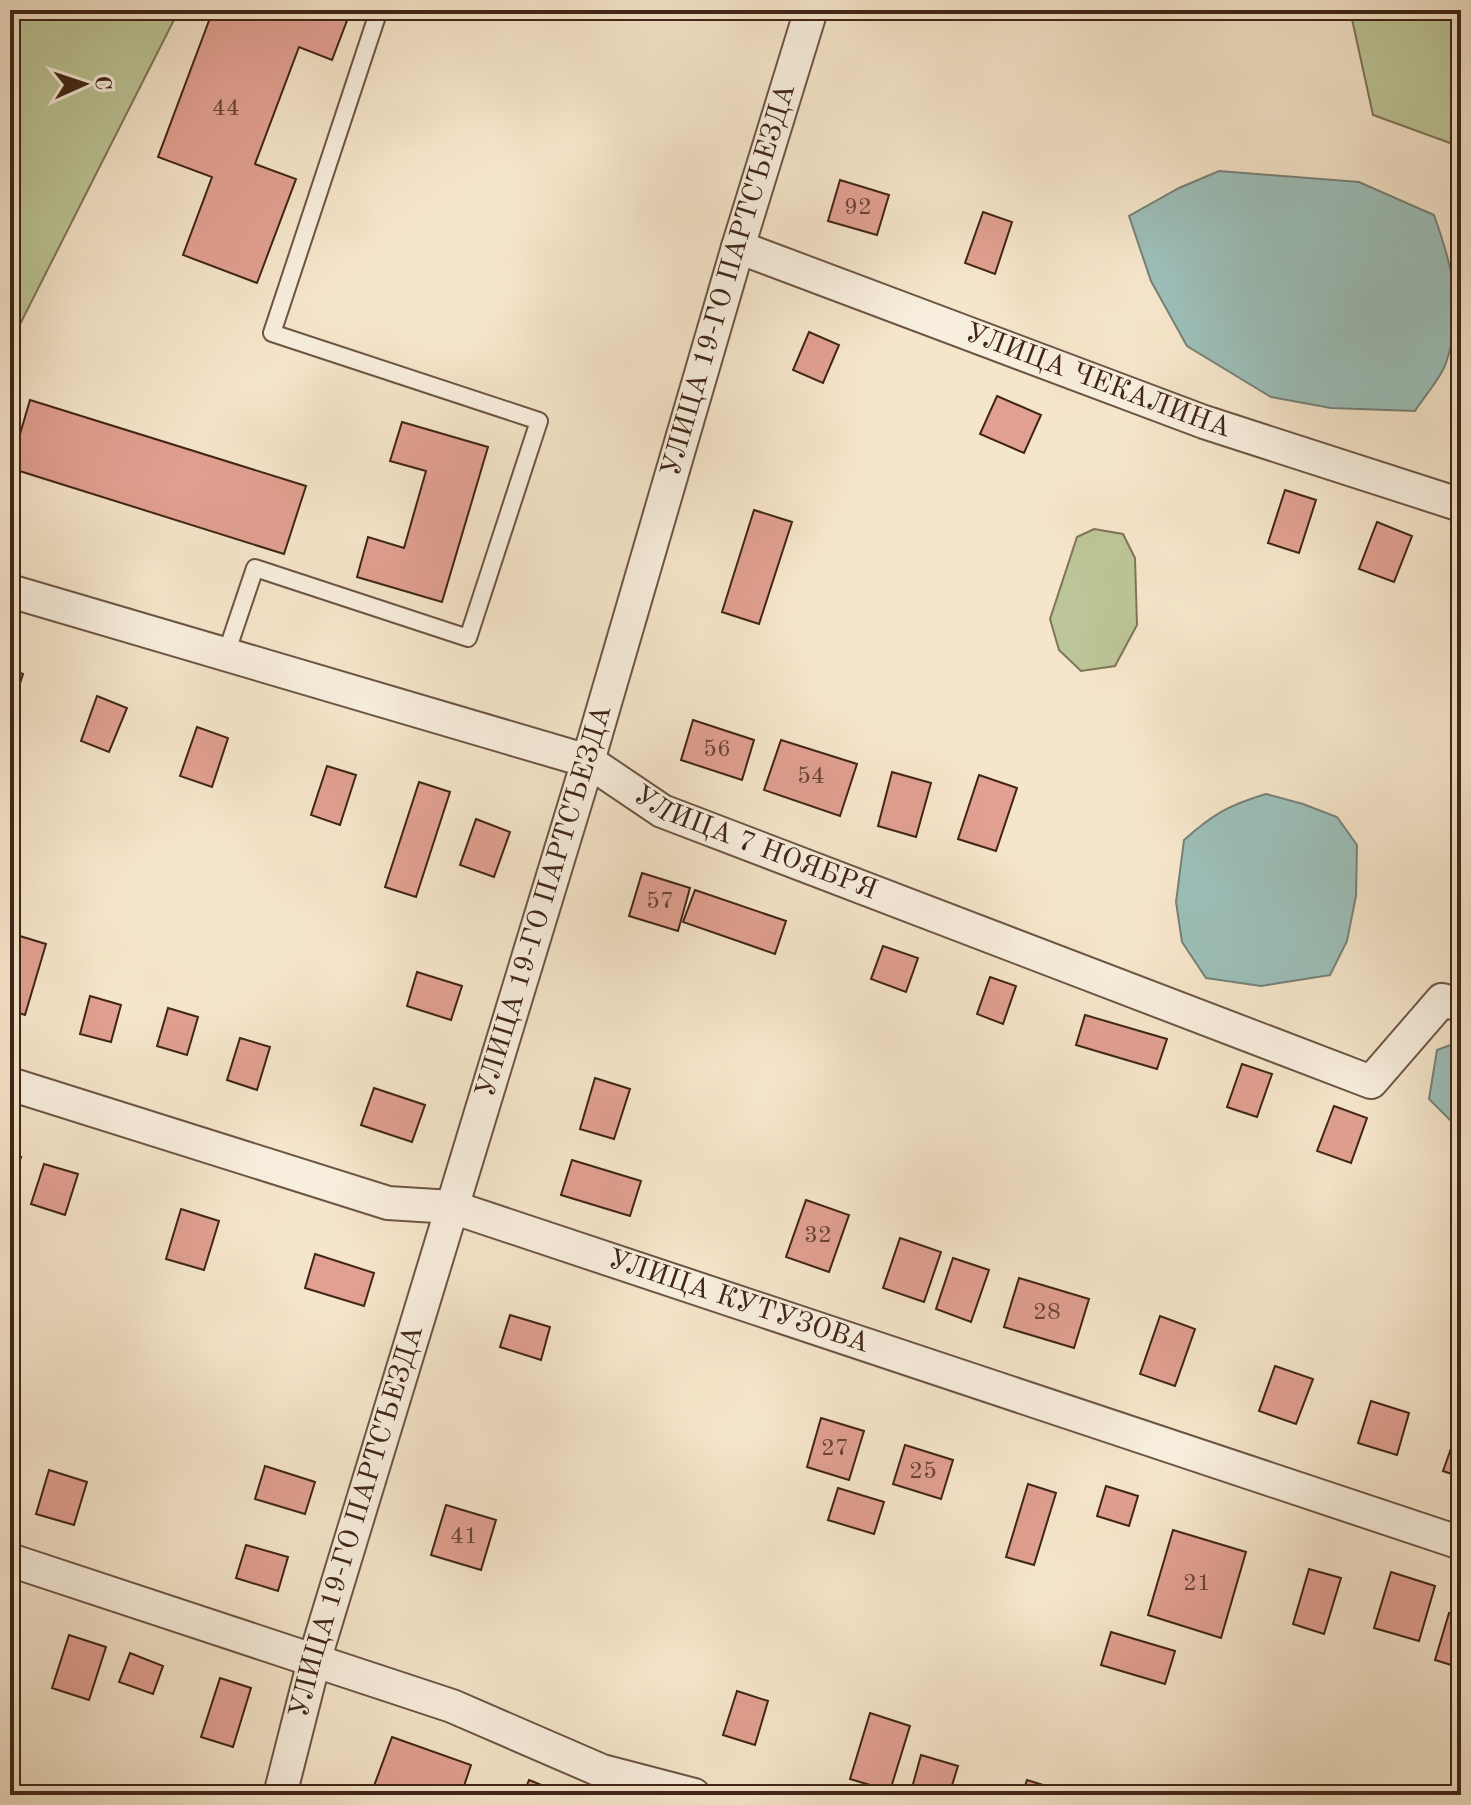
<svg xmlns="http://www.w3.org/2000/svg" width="1471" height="1805" font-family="'Old Standard TT',serif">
	<rect width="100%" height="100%" fill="#f5e5ca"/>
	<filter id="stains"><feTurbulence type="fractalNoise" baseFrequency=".0025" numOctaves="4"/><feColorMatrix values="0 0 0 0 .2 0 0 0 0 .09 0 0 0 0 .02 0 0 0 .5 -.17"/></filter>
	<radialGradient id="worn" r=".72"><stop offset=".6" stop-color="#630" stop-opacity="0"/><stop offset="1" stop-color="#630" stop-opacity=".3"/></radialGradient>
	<path fill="#bcc597" stroke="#7e7557" stroke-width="2" d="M10,10H179L10,344Z
		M1350,10H1461V147L1373,115Z
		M1094,529L1123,534L1135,558L1137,625L1115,666L1081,671L1059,650L1050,619L1077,537Z"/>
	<path fill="#9cbfb9" stroke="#778178" stroke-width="2" d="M1219,171L1359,182L1434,215C1452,266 1465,309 1446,363C1440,380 1424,396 1415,411L1331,408L1271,397L1187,346L1151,281L1129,216L1179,188Z
		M1266,794L1303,804L1337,817L1357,845L1356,896L1347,941L1330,975L1261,986L1206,978L1182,942L1176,902L1184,840C1213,814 1229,805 1266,794Z
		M1461,1041V1131L1429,1099L1437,1050Z"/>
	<path fill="#e1a091" stroke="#402517" stroke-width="2" d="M213,10H250L262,15L264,10H351L332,60L299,47L255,164L296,179L257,283L183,255L212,177L158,157Z
		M840,180L889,195L877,235L828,221Z
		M983,212L1012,222L995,274L965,263Z
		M809,332L839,345L823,383L793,370Z
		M997,396L1041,415L1024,453L980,434Z
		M30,400L306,486L284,554L10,468Z
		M402,422L488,447L442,602L357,577L368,537L404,548L426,471L390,461Z
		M1285,490L1316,500L1299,553L1268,543Z
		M754,510L792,522L759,624L722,612Z
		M1377,522L1412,536L1394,582L1359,569Z
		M10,670L23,674L10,715Z
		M97,696L127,708L109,752L81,741Z
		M693,720L754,740L742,780L681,760Z
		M197,727L228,738L212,787L180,776Z
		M781,740L857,764L840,816L764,790Z
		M327,766L356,775L340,825L311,815Z
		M892,772L931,783L916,837L878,826Z
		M979,775L1017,788L996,851L958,839Z
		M419,782L450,792L416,897L385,887Z
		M476,819L510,832L494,877L460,865Z
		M642,873L690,888L678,931L629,916Z
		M695,890L786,921L775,954L683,922Z
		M10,933L46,944L25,1015L10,1010Z
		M883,946L918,958L906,992L871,979Z
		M417,972L462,986L451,1020L407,1006Z
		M990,977L1016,986L1003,1024L977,1014Z
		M90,996L121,1005L111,1042L80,1034Z
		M168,1008L198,1017L187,1055L157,1046Z
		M1085,1015L1167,1039L1157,1069L1076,1045Z
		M240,1038L270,1047L257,1090L227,1080Z
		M1242,1064L1272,1074L1257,1117L1227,1107Z
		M595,1078L630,1089L614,1139L580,1129Z
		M374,1088L425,1105L412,1142L361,1125Z
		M1334,1106L1367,1118L1351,1163L1317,1151Z
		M10,1154L21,1157L10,1193Z
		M572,1160L641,1181L630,1216L561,1195Z
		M44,1164L78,1174L65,1215L31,1204Z
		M806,1200L849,1215L829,1272L786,1257Z
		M181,1209L219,1221L204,1270L166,1259Z
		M900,1238L941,1252L924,1302L883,1288Z
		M315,1254L374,1273L364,1306L305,1288Z
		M953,1258L989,1270L971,1322L936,1309Z
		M1019,1278L1089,1299L1074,1348L1004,1327Z
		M510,1315L550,1327L541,1360L500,1347Z
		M1160,1316L1195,1329L1175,1386L1140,1374Z
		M1275,1366L1313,1379L1296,1424L1259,1411Z
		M1371,1401L1409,1413L1397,1455L1358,1443Z
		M821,1418L864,1431L849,1480L807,1467Z
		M1461,1420V1477L1443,1471Z
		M905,1445L953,1460L941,1499L893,1484Z
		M265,1466L315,1482L305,1514L255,1499Z
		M49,1470L87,1482L74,1525L36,1514Z
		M1028,1484L1056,1493L1034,1565L1006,1557Z
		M1106,1486L1138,1496L1129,1526L1097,1516Z
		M838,1488L884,1502L874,1534L828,1520Z
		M446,1505L496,1520L481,1570L431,1555Z
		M1173,1530L1246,1552L1221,1638L1148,1615Z
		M246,1545L288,1557L278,1591L236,1578Z
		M1309,1569L1341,1578L1324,1634L1293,1624Z
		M1391,1572L1435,1586L1419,1641L1374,1628Z
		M1449,1613L1461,1617V1668L1435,1660Z
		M1111,1632L1175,1651L1165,1684L1101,1665Z
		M69,1635L106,1647L89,1700L52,1688Z
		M130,1653L163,1666L153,1694L119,1682Z
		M220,1678L251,1688L233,1747L201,1737Z
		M737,1691L768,1701L755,1745L723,1735Z
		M870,1713L910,1726L890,1791L850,1779Z
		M392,1737L471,1765L461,1795H400L374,1786Z
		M921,1755L958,1766L949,1795H910Z
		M529,1780L559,1792L558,1795H523Z
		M1027,1780L1062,1791L1061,1795H1022Z"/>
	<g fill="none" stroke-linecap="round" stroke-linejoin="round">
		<g stroke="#6d5544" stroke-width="20">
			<path id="lane" d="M226,654L255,568L468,638L539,421L272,333L379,10"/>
		</g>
		<g stroke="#6d5544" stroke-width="36">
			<g id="street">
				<path id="s1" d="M738,247L1204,422L1461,505"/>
				<path id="s2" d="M10,591L588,761L662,811L1371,1082L1442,1000L1461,1005"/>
				<path id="s3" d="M10,1084L388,1203L452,1207L1461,1543"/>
				<path d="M10,1560L452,1706L602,1771L694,1795"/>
				<path id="s4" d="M280,1795L314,1661L588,761L738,247L811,10"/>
			</g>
		</g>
		<use href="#lane" stroke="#f8eedd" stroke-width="16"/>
		<use href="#street" stroke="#f8eedd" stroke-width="32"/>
	</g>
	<g text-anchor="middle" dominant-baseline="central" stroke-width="8" stroke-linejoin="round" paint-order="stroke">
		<g font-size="24" fill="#684436">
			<text x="226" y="109">44</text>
			<text x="858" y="208">92</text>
			<text x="717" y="750">56</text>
			<text x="811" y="777">54</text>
			<text x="660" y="902">57</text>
			<text x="818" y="1236">32</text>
			<text x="1047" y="1313">28</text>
			<text x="835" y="1449">27</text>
			<text x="923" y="1472">25</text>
			<text x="464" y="1537">41</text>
			<text x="1197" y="1584">21</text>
		</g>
		<g font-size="28" fill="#402517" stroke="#f8eedd">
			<text stroke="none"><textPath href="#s4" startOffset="1580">УЛИЦА 19-ГО ПАРТСЪЕЗДА</textPath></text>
			<text stroke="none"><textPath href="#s1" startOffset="384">УЛИЦА ЧЕКАЛИНА</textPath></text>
			<text stroke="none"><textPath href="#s2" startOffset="790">УЛИЦА 7 НОЯБРЯ</textPath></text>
			<text stroke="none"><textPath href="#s4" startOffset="932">УЛИЦА 19-ГО ПАРТСЪЕЗДА</textPath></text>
			<text stroke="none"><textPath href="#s3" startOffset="762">УЛИЦА КУТУЗОВА</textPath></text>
			<text stroke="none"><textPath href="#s4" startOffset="284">УЛИЦА 19-ГО ПАРТСЪЕЗДА</textPath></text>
		</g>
	</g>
	<rect width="1471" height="1805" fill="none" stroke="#f5e5ca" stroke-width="40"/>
	<rect x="12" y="12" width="1447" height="1781" fill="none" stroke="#402517" stroke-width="4"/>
	<rect x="20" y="20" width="1431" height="1765" fill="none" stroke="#402517" stroke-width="2"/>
	<g transform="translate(84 84) rotate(87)" stroke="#f8eedd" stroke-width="6" paint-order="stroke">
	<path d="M0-6L14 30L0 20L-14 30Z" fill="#402517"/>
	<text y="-12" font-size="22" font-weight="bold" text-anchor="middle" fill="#402517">С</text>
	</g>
	<rect width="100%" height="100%" filter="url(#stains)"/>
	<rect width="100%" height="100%" fill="url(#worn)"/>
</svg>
